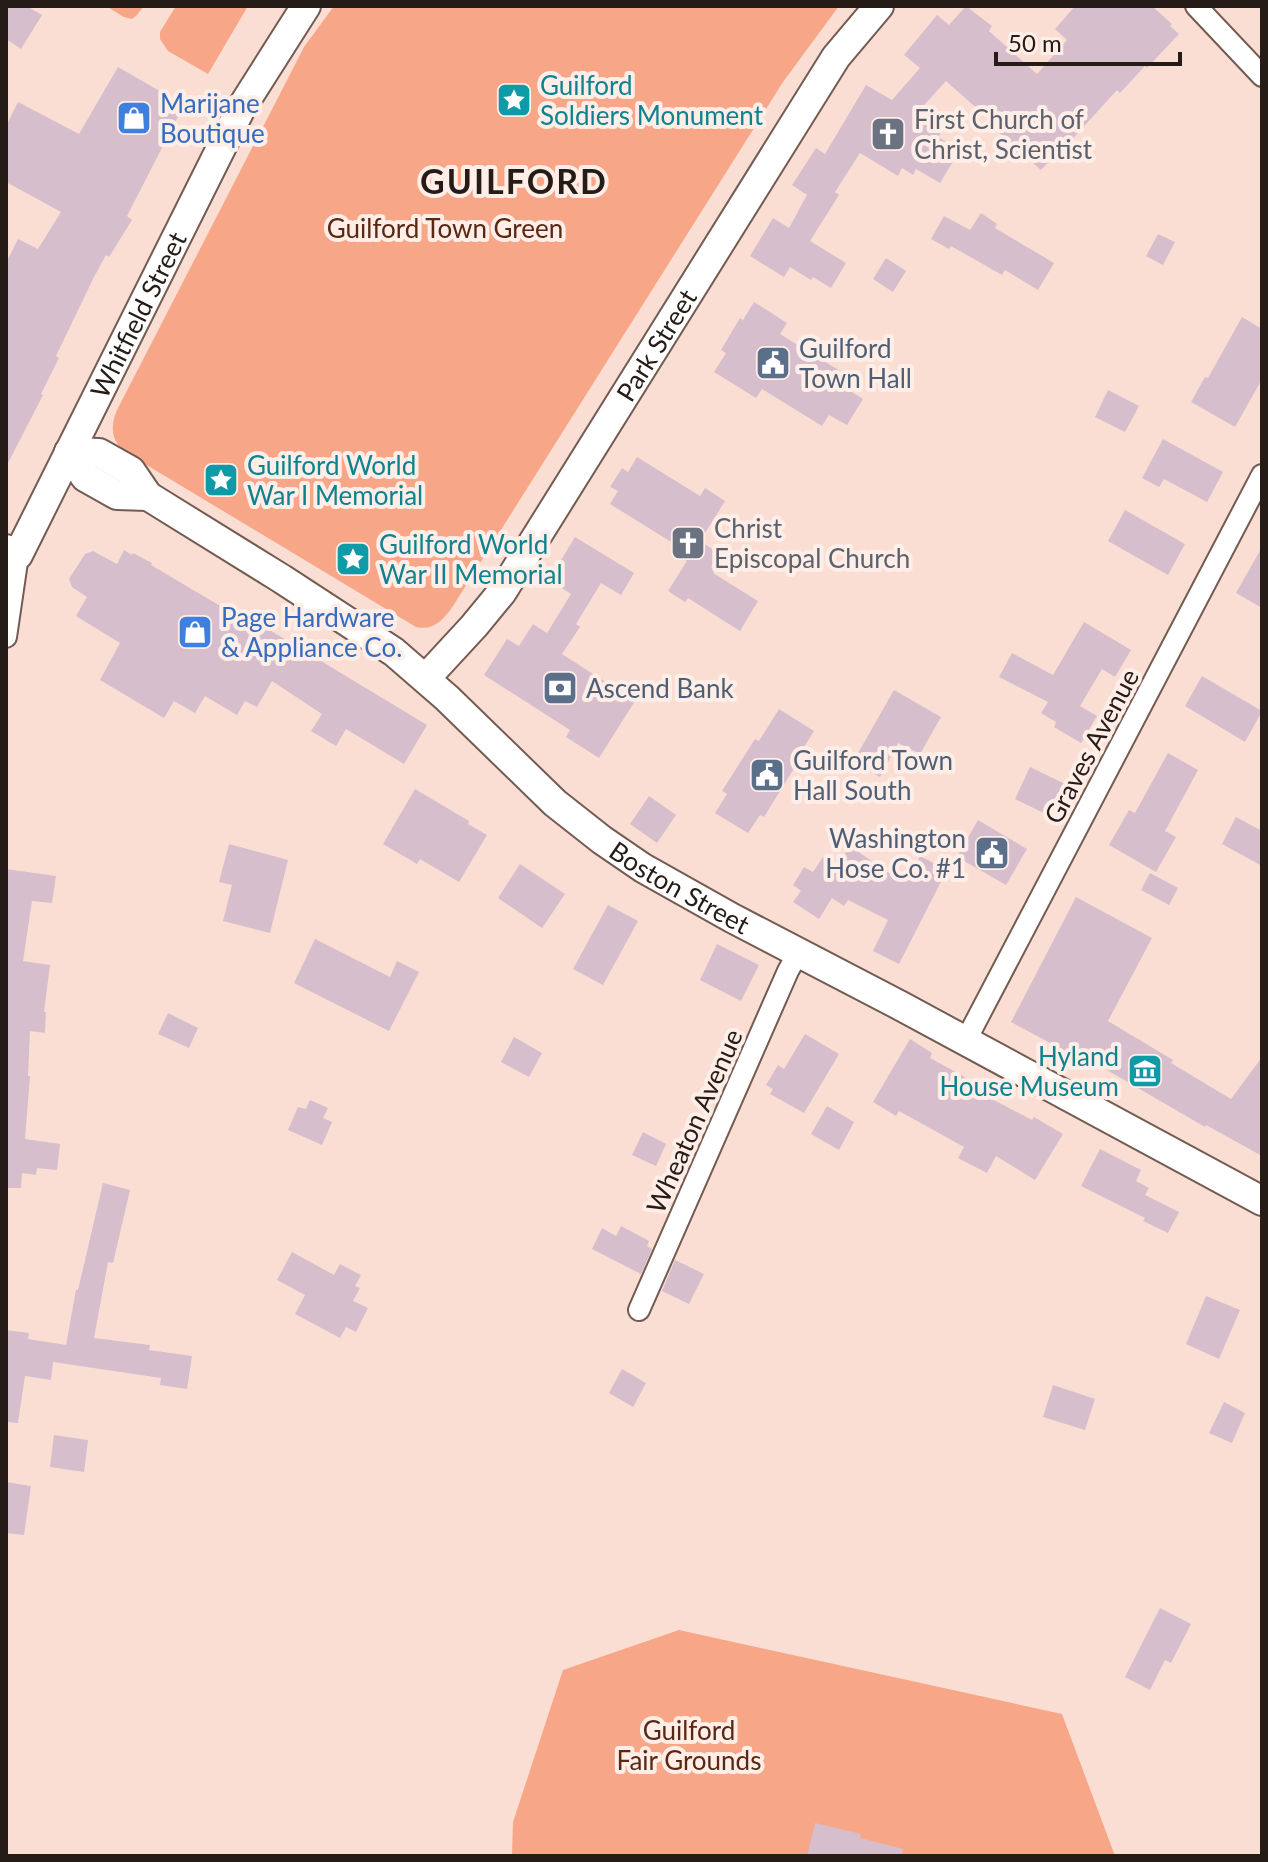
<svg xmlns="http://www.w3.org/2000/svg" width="1268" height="1862" font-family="Lato,sans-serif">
	<rect width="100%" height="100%" fill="#faded3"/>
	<path fill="#f7a687" d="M106,6H144L137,15L132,19L124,17Z
		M176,6H248L208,74L168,51L160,39V32Z
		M334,6H839L783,82L453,606C443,620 434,631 416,627L125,452C111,440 110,427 117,410L284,86L304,47Z
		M679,1630L1062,1714L1115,1856H512L513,1822L563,1670Z"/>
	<path fill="#d7becd" d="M6,6H27L42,15L21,49L6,39Z
		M966,6L992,26L989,31L1037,74L1067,40L1055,29L1075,6H1152L1172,24L1170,26L1179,34L1147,68L1145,66L1120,93L1117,90L1057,156L1056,154L1041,170L1025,156L1022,159L1003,141L1005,138L989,123L991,121L946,81L915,115L942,131L938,137L960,150L940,183L916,169L913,175L902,168L898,176L860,153L835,192L839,195L810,241L846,263L831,288L813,277L811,280L790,267L784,277L750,256L773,218L789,228L807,195L792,185L816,148L825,154L866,85L892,100L920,68L904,55L937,15L949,25Z
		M118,67L184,105L127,216L132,220L109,257L106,255L94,277L56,356L59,358L41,394L43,395L6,467V263L18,239L38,249L61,212L6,182V126L18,102L79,134Z
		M981,213L997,224L995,228L1054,263L1038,290L1005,270L1002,275L951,246L949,249L931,239L944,216L970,230Z
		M1158,234L1175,242L1163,265L1146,256Z
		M886,258L906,271L893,292L873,279Z
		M754,302L787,323L780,334L853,379L847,389L863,399L847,425L829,415L822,426L762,389L756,398L714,372L726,353L721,350L740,318L743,320Z
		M1242,317L1262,329V379L1235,427L1191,402L1205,377L1208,378Z
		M1108,390L1139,406L1125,432L1095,417Z
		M1163,439L1223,472L1207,502L1164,479L1159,487L1142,478Z
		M637,457L700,496L705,488L725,501L700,541L720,554L711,567L715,569L713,573L758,601L740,631L688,598L685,602L668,591L687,561L671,552L676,545L610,504L618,491L610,487L622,468L628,472Z
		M1125,510L1185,544L1168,575L1108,541Z
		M575,537L634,573L621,595L601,583L576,624L580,627L562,654L635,701L599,758L566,737L570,730L484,675L507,639L519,646L533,624L547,633L571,594L549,580Z
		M1262,547V608L1236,593Z
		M124,550L132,555L133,553L152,563L151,565L222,607L225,603L427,725L404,764L346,729L336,746L311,731L322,714L272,681L257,707L245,701L237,715L205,696L195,713L174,701L164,718L100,680L120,643L76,616L87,597L72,587L69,579L85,554L93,551L117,564Z
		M1084,622L1131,650L1115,677L1102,669L1080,706L1097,716L1081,743L1054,727L1056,722L1041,713L1048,702L999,677L1012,653L1053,675Z
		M1202,676L1262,711L1245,742L1185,706Z
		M894,690L941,717L920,754L898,743L880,777L853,762Z
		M779,709L814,731L794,763L796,765L764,817L760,815L748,833L715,813L727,794L722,791L755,739L759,741Z
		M1168,753L1198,770L1165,831L1176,837L1156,872L1109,845L1129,810L1135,813Z
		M1030,767L1065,784L1050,816L1015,799Z
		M415,789L469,821L468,824L487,835L459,882L420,859L417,864L383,844Z
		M649,796L676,815L657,843L630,824Z
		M1236,817L1262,831V866L1222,844Z
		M978,820L1027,849L1006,885L957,857Z
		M229,844L288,860L270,933L223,921L232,885L219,882Z
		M850,846L873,862L872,864L907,882L920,856L947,870L899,964L873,951L888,920L848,900L844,906L832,898L819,919L793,902L801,891L793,885L804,867L813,872L823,857L837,867Z
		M520,864L565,894L542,928L498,898Z
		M6,869L56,876L52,903L32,901L23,961L50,965L44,1012H46L45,1033L30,1031L28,1076H30L25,1139L60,1144L57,1170L37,1168L36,1175L22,1173L21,1188H6Z
		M1150,873L1178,888L1169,905L1141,890Z
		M1076,897L1152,938L1108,1021L1173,1060L1171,1063L1231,1099L1262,1057V1156L1206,1125L1205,1127L1088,1059L1086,1062L1011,1022Z
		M608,905L638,921L603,985L573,969Z
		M315,939L390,977L397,961L419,972L389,1031L294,983Z
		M717,944L759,965L741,1001L700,980Z
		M168,1013L198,1028L189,1048L158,1034Z
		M805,1034L839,1054L804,1113L770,1094L773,1089L766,1085L778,1065L784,1069Z
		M514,1037L542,1053L529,1077L501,1062Z
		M910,1039L932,1053L930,1058L972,1081L969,1087L1032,1120L1034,1117L1063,1134L1035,1180L996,1156L987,1173L958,1158L964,1147L899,1111L896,1116L873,1102Z
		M310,1100L328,1108L323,1118L332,1122L322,1145L288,1130L298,1107L306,1109Z
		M827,1106L854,1122L839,1150L811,1134Z
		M643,1132L666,1144L656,1166L632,1155Z
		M1100,1149L1141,1170L1136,1181L1149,1188L1145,1195L1179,1212L1168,1233L1143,1221L1145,1218L1081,1186Z
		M103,1183L130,1190L113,1263L108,1262L94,1338L150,1345L149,1350L192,1356L187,1389L160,1385L161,1378L53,1362L51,1380L25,1376L18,1423L6,1422V1330L29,1333L28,1339L66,1345L76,1290H78Z
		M621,1226L649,1241L647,1246L652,1249L641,1274L592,1249L602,1228L616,1236Z
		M292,1252L334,1275L340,1264L361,1275L355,1286L360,1288L353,1301L368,1308L356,1332L346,1327L340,1338L295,1314L305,1295L277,1280Z
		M675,1260L704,1274L689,1304L662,1291Z
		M1206,1296L1240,1310L1219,1359L1186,1344Z
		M622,1369L646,1383L633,1407L609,1393Z
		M1053,1385L1095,1399L1085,1430L1043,1417Z
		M1224,1402L1245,1413L1232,1443L1209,1433Z
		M54,1435L88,1440L84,1472L50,1467Z
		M6,1482L31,1486L24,1535L6,1533Z
		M1160,1608L1191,1624L1171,1663L1165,1660L1150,1690L1125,1677Z
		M815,1823L861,1834L860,1838L903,1849L902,1856H807Z"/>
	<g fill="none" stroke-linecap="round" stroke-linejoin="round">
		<g stroke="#735b52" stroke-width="24">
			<path id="street" d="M1196,6L1262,76
				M6,637L18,555
				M965,1042L1262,475
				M639,1310L788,971L798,953"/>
		</g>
		<g stroke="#735b52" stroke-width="32">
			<g id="secondary">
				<path id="s1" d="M69,452L99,453L131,471L148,496L282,579L394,652L447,698L555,803L602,840L643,868L732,918L901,1006L1262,1201"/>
				<path d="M69,452L85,477L117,495L148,496"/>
				<path id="s2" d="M6,549L18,555L240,110L306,6"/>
				<path id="s3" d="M426,678L474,626L502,592L836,57L879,6"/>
			</g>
		</g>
		<use href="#street" stroke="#fff" stroke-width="20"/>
		<use href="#secondary" stroke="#fff" stroke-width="28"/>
	</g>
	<defs>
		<g id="sight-square" transform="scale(1.8)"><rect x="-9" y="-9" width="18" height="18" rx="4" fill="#0f9aa8" stroke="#ffeee7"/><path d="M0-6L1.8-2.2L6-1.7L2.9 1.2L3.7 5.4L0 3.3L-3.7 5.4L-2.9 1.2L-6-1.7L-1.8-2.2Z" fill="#fff"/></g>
		<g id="shop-square" transform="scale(1.8)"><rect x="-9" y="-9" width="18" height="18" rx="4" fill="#3f7fe0" stroke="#ffeee7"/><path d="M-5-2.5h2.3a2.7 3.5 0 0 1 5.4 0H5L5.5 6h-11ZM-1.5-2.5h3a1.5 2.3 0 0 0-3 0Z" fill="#fff"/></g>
		<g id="church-square" transform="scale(1.8)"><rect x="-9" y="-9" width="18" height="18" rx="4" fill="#6b7280" stroke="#ffeee7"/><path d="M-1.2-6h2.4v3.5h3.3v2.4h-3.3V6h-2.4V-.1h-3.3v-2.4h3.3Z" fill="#fff"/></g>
		<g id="civic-square" transform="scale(1.8)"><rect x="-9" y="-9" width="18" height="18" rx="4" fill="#5c6f8a" stroke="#ffeee7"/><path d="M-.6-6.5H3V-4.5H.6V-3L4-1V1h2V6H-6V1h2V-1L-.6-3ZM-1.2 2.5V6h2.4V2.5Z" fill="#fff"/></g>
		<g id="bank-square" transform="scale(1.8)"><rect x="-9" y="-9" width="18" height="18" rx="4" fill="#5c6f8a" stroke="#ffeee7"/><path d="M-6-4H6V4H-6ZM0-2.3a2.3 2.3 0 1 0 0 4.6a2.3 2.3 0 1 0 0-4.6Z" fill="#fff"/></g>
		<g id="museum-square" transform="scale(1.8)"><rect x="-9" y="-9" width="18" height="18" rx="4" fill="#0f9aa8" stroke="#ffeee7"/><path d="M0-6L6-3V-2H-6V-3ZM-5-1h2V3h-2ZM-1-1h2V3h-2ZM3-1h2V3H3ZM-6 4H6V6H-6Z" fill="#fff"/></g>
	</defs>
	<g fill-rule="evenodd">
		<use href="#sight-square" x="514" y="100"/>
		<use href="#shop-square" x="134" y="118"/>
		<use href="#church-square" x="888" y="134"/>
		<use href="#civic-square" x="773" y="363"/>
		<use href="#sight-square" x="221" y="480"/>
		<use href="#church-square" x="688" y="543"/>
		<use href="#sight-square" x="353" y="559"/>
		<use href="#shop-square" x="195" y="632"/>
		<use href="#bank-square" x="560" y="688"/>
		<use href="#civic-square" x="767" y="775"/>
		<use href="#civic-square" x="992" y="853"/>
		<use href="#museum-square" x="1145" y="1071"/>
	</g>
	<g text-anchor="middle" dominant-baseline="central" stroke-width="8" stroke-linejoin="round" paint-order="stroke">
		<g font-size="26" fill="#0d838f" stroke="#ffeee7" text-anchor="start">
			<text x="540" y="85">Guilford<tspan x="540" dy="30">Soldiers Monument</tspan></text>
			<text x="247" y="465">Guilford World<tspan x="247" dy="30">War I Memorial</tspan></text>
			<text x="379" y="544">Guilford World<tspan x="379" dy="30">War II Memorial</tspan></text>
			<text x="1119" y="1056" text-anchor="end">Hyland<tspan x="1119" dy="30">House Museum</tspan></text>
		</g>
		<g font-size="26" fill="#366cbe" stroke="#ffeee7" text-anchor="start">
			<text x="160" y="103">Marijane<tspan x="160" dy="30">Boutique</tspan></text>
			<text x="221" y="617">Page Hardware<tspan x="221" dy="30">&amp; Appliance Co.</tspan></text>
		</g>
		<g font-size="26" fill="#5b616d" stroke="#ffeee7" text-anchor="start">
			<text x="914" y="119">First Church of<tspan x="914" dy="30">Christ, Scientist</tspan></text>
			<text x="714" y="528">Christ<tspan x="714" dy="30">Episcopal Church</tspan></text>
		</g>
		<g font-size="26" fill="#592712" stroke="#ffeee7">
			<text x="445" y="228">Guilford Town Green</text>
			<text x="689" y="1730">Guilford<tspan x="689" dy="30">Fair Grounds</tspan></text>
		</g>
		<g font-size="26" fill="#251b17" stroke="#ffeee7">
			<text stroke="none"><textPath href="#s2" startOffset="282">Whitfield Street</textPath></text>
			<text stroke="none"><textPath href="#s3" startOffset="406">Park Street</textPath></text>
			<text transform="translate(1091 746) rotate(-62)">Graves Avenue</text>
			<text stroke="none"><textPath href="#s1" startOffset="760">Boston Street</textPath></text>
			<text transform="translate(694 1121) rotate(-66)">Wheaton Avenue</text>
		</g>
		<g font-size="26" fill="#4e5e75" stroke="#ffeee7" text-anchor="start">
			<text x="799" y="348">Guilford<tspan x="799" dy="30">Town Hall</tspan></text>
			<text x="586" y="688">Ascend Bank</text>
			<text x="793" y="760">Guilford Town<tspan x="793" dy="30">Hall South</tspan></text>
			<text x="966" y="838" text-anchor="end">Washington<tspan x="966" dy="30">Hose Co. #1</tspan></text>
		</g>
		<g font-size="34" font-weight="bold" letter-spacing="2" fill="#251b17" stroke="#ffeee7">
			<text x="514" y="180">GUILFORD</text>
		</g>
	</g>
	<rect width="1268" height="1862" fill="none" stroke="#251b17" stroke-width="16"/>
	<path d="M996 52v12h184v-12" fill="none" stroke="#251b17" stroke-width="4"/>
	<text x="1008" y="52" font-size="24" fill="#251b17" stroke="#ffeee7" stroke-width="6" paint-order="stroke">50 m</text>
</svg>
